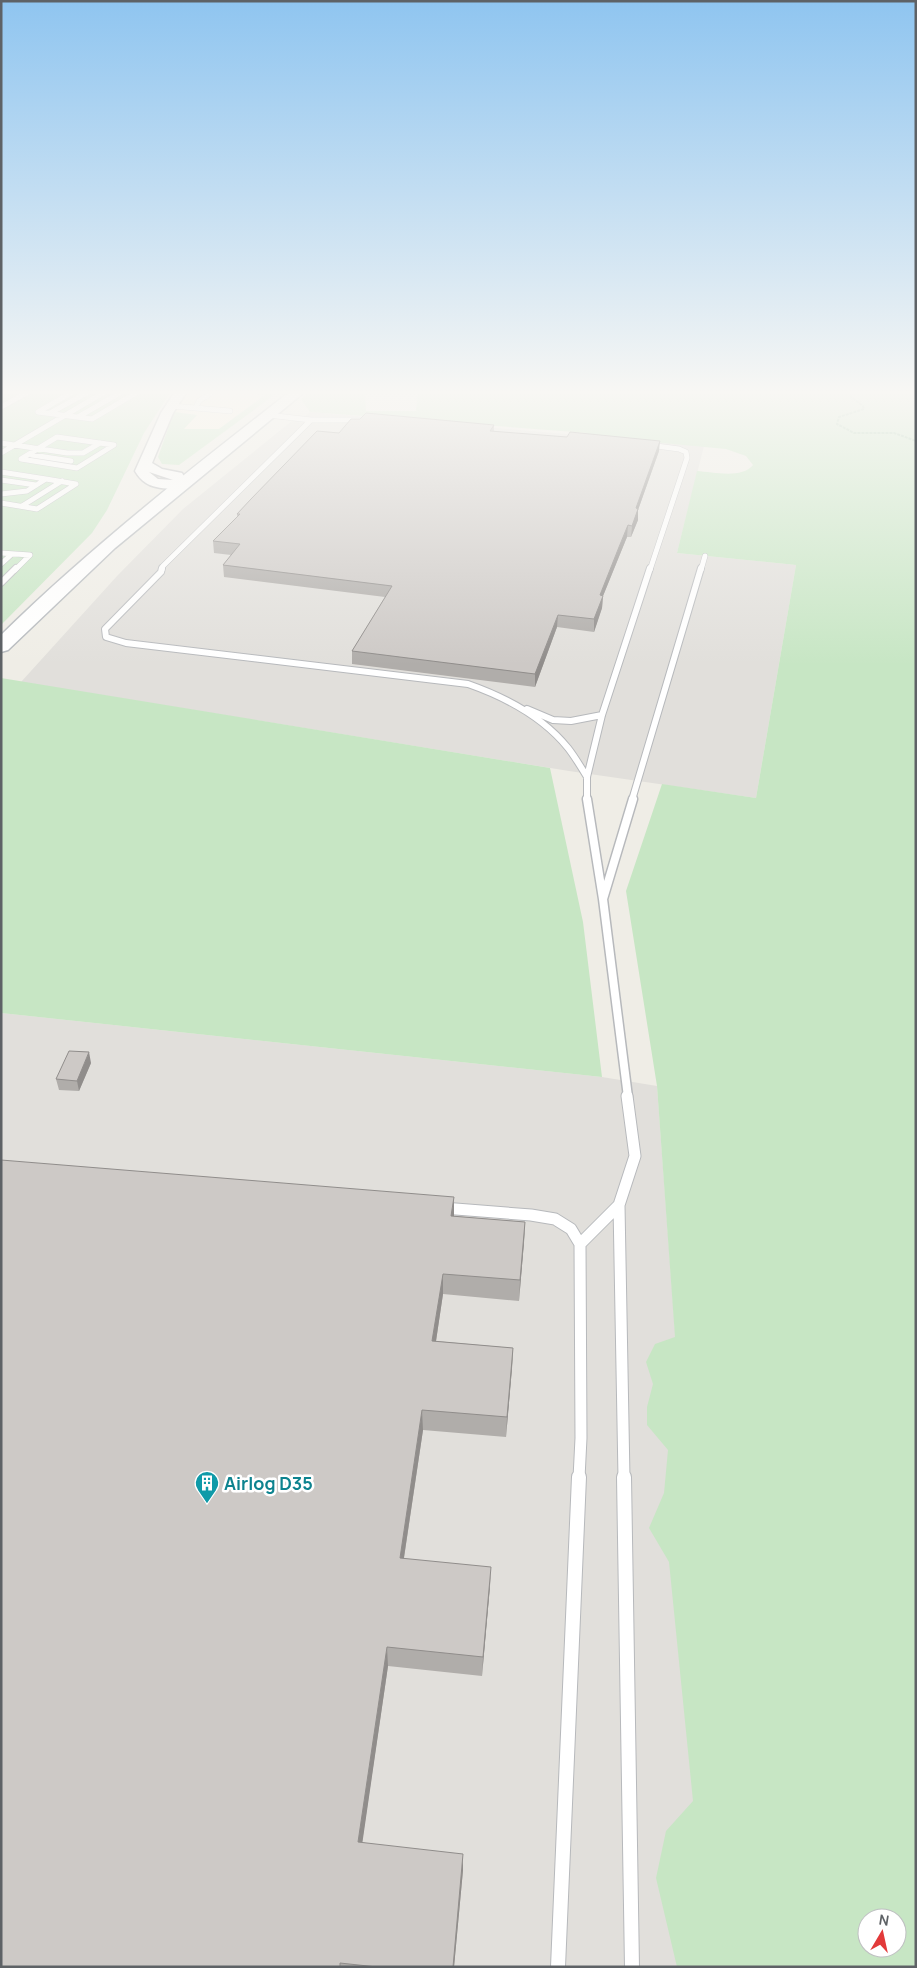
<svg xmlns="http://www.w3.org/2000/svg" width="917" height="1968" font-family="Manrope,sans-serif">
	<rect width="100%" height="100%" fill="#efede6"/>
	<path fill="#fcf3de" d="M190,390H218L265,394L219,429H183L197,415L174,412Z"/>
	<path fill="#e1dfdb" d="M310,412L704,446L677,553L796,565L756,798L569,771L21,682L118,575L183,509L298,416L304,417Z
		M1,1013L602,1077L657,1086L722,1967H1Z"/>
	<path fill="#c7e6c4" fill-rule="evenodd" d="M1,390H172L144,433L107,510L92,533L1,625Z
		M218,390H281L179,465L162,464L158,457L174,412L197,415L184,429H219L265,395Z
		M313,390H365L366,411H416L418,390H916V1967H677L656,1878L666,1831L693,1801L669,1562L649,1528L664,1493L668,1450L647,1425V1407L653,1384L646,1362L655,1344L675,1337L657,1086L626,891L662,784L756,798L796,565L677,553L697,471C713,472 742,479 753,465L746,456L726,449L588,436V433L310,412L301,399ZM867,1918H897V1948H867Z
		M1,678L550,768L583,922L602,1077L1,1013Z"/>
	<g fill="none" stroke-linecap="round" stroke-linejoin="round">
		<g stroke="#b7b9bc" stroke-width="6">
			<path id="service-far4" d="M76,390L38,412L92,419L141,390
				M172,406L230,411
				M1,407L32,390
				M196,407L199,401L212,392
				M50,413L92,390
				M268,415L311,420
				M78,417L125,390
				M57,437L114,445L77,468L21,459Z
				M1,443L67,453H83L100,443
				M649,445L679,449L686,452L687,458L650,570
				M1,453L108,390
				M32,455L71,461
				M1,472L46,479L27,491L1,494
				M1,480L36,485
				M1,503L37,509L76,484L46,479
				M22,506L62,481
				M1,553L30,555L15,570
				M1,564L12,554
				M162,570L163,566L311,420H362
				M701,570L705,556"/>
		</g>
		<g stroke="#b7b9bc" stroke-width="8">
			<path id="service-far3" d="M162,568L161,572L105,629L106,637L126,643L468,684C505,697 543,717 568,748C575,757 581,767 587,777
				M1,583L16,568
				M527,709L553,720L571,721L602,715
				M587,800V777L602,715L650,568
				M632,800L701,568"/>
		</g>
		<g stroke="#b7b9bc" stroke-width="11">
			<path id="service-far2" d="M587,799L603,899
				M628,1097L603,899L633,799"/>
		</g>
		<g stroke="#b7b9bc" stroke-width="13">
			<path id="service-far1" d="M443,1208L531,1215L555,1219L571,1229L580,1244L581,1438L579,1478
				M580,1244L619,1205
				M624,1478L619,1205L635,1156L627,1096"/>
		</g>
		<g stroke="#b7b9bc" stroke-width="16">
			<path id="service" d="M624,1477L632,1967
				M558,1967L579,1477"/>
		</g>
		<g stroke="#b7b9bc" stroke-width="3">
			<path id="tertiary" d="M176,390H188L173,413L152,463L162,469L182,473L188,483C180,492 155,489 146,483C141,480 138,476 135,471L161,413ZM149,472L173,480L158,479Z"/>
		</g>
		<g stroke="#b5b9bd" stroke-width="3">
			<path id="secondary" d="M292,390H307L115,548L8,650L1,652V635C92,546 192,468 292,390Z"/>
		</g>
		<path stroke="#9ec7a6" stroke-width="2" stroke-dasharray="3 1" stroke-linecap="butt" d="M893,390H863L851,394V397L863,406L864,409L839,417L837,424L854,433H894L916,441"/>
		<use href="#service-far4" stroke="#fff" stroke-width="5"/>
		<use href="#service-far3" stroke="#fff" stroke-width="6"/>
		<use href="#service-far2" stroke="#fff" stroke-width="8"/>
		<use href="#service-far1" stroke="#fff" stroke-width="11"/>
		<use href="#service" stroke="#fff" stroke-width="14"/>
		<use href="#tertiary" fill="#fff" fill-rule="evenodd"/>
		<use href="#secondary" fill="#fff" fill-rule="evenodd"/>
	</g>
	<path fill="#b0adaa" d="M360,419L494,425V431L659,451L638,510V520L631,537H627L618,559L603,596L602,608L594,632L557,627L535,687L352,664V651L385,597L224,577L223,565L231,555L214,553L213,541L237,517V514L339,433Z
		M91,1063L79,1091L59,1090L56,1079Z
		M454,1197V1216L525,1222L524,1242L519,1301L443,1294L436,1341L513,1348L512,1368L506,1437L423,1430L404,1558L490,1586L482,1676L388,1666L362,1842L463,1870L454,1967H1Z"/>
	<path fill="#908d8b" d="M660,441L659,451L638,510V520L631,537L632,526L636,508Z
		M628,525L627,537L603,596L602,608L594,632V619L600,595Z
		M558,615L557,627L535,687V674Z
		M89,1052L91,1063L79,1091L77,1081Z
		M454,1197V1217L451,1216Z
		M525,1222L524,1242L519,1301L520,1280Z
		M443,1274V1294L433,1361L432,1341Z
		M513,1348L512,1368L506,1437L507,1417Z
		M422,1410L423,1430L401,1577L400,1558Z
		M491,1567L490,1586L482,1676L483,1657Z
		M387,1647L388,1666L360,1859L358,1842Z
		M463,1854V1870L454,1967H453Z"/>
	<path fill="#cdc9c6" stroke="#908d8b" d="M366,413L494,425L490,431L567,437L570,432L660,441L636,508L638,509L632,526L628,525L619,547L600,595L603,596L594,619L558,615L535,674L352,651L392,586L223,565L240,544L213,541L240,514H237L251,499L317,431L339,433L351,419H360Z
		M69,1051L89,1052L77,1081L56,1079Z
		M1,1160L454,1197L451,1216L525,1222L520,1280L443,1274L432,1341L513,1348L507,1417L422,1410L400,1558L491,1567L483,1657L387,1647L358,1842L463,1854L453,1967H377L340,1963V1967H1Z"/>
	<linearGradient id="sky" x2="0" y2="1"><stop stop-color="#8fc5f0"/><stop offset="0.59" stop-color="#f8f7f4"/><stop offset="1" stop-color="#f8f7f4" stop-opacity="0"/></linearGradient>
	<rect width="917" height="665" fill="url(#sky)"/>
	<defs>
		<g id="building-pin" transform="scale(1.25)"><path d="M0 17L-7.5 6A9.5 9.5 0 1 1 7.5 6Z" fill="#0f9aa8" stroke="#fff"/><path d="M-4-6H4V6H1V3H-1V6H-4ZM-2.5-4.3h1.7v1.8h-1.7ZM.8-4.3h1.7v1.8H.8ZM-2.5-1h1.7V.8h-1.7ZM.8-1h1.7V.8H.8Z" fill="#fff"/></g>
	</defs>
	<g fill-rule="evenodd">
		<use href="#building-pin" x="207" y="1483"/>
	</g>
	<g text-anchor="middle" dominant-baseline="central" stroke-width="5" stroke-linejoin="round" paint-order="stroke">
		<g font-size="18" font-weight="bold" fill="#0d838f" stroke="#fff" text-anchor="start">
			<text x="224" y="1483">Airlog D35</text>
		</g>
	</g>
	<rect width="917" height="1968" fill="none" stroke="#5e6266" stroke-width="5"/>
	<g transform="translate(882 1933) rotate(9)"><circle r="24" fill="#ffffff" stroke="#bfc0c2"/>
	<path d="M0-4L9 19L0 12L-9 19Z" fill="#e23a3a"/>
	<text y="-8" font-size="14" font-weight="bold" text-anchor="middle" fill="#5e6266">N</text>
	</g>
</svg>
